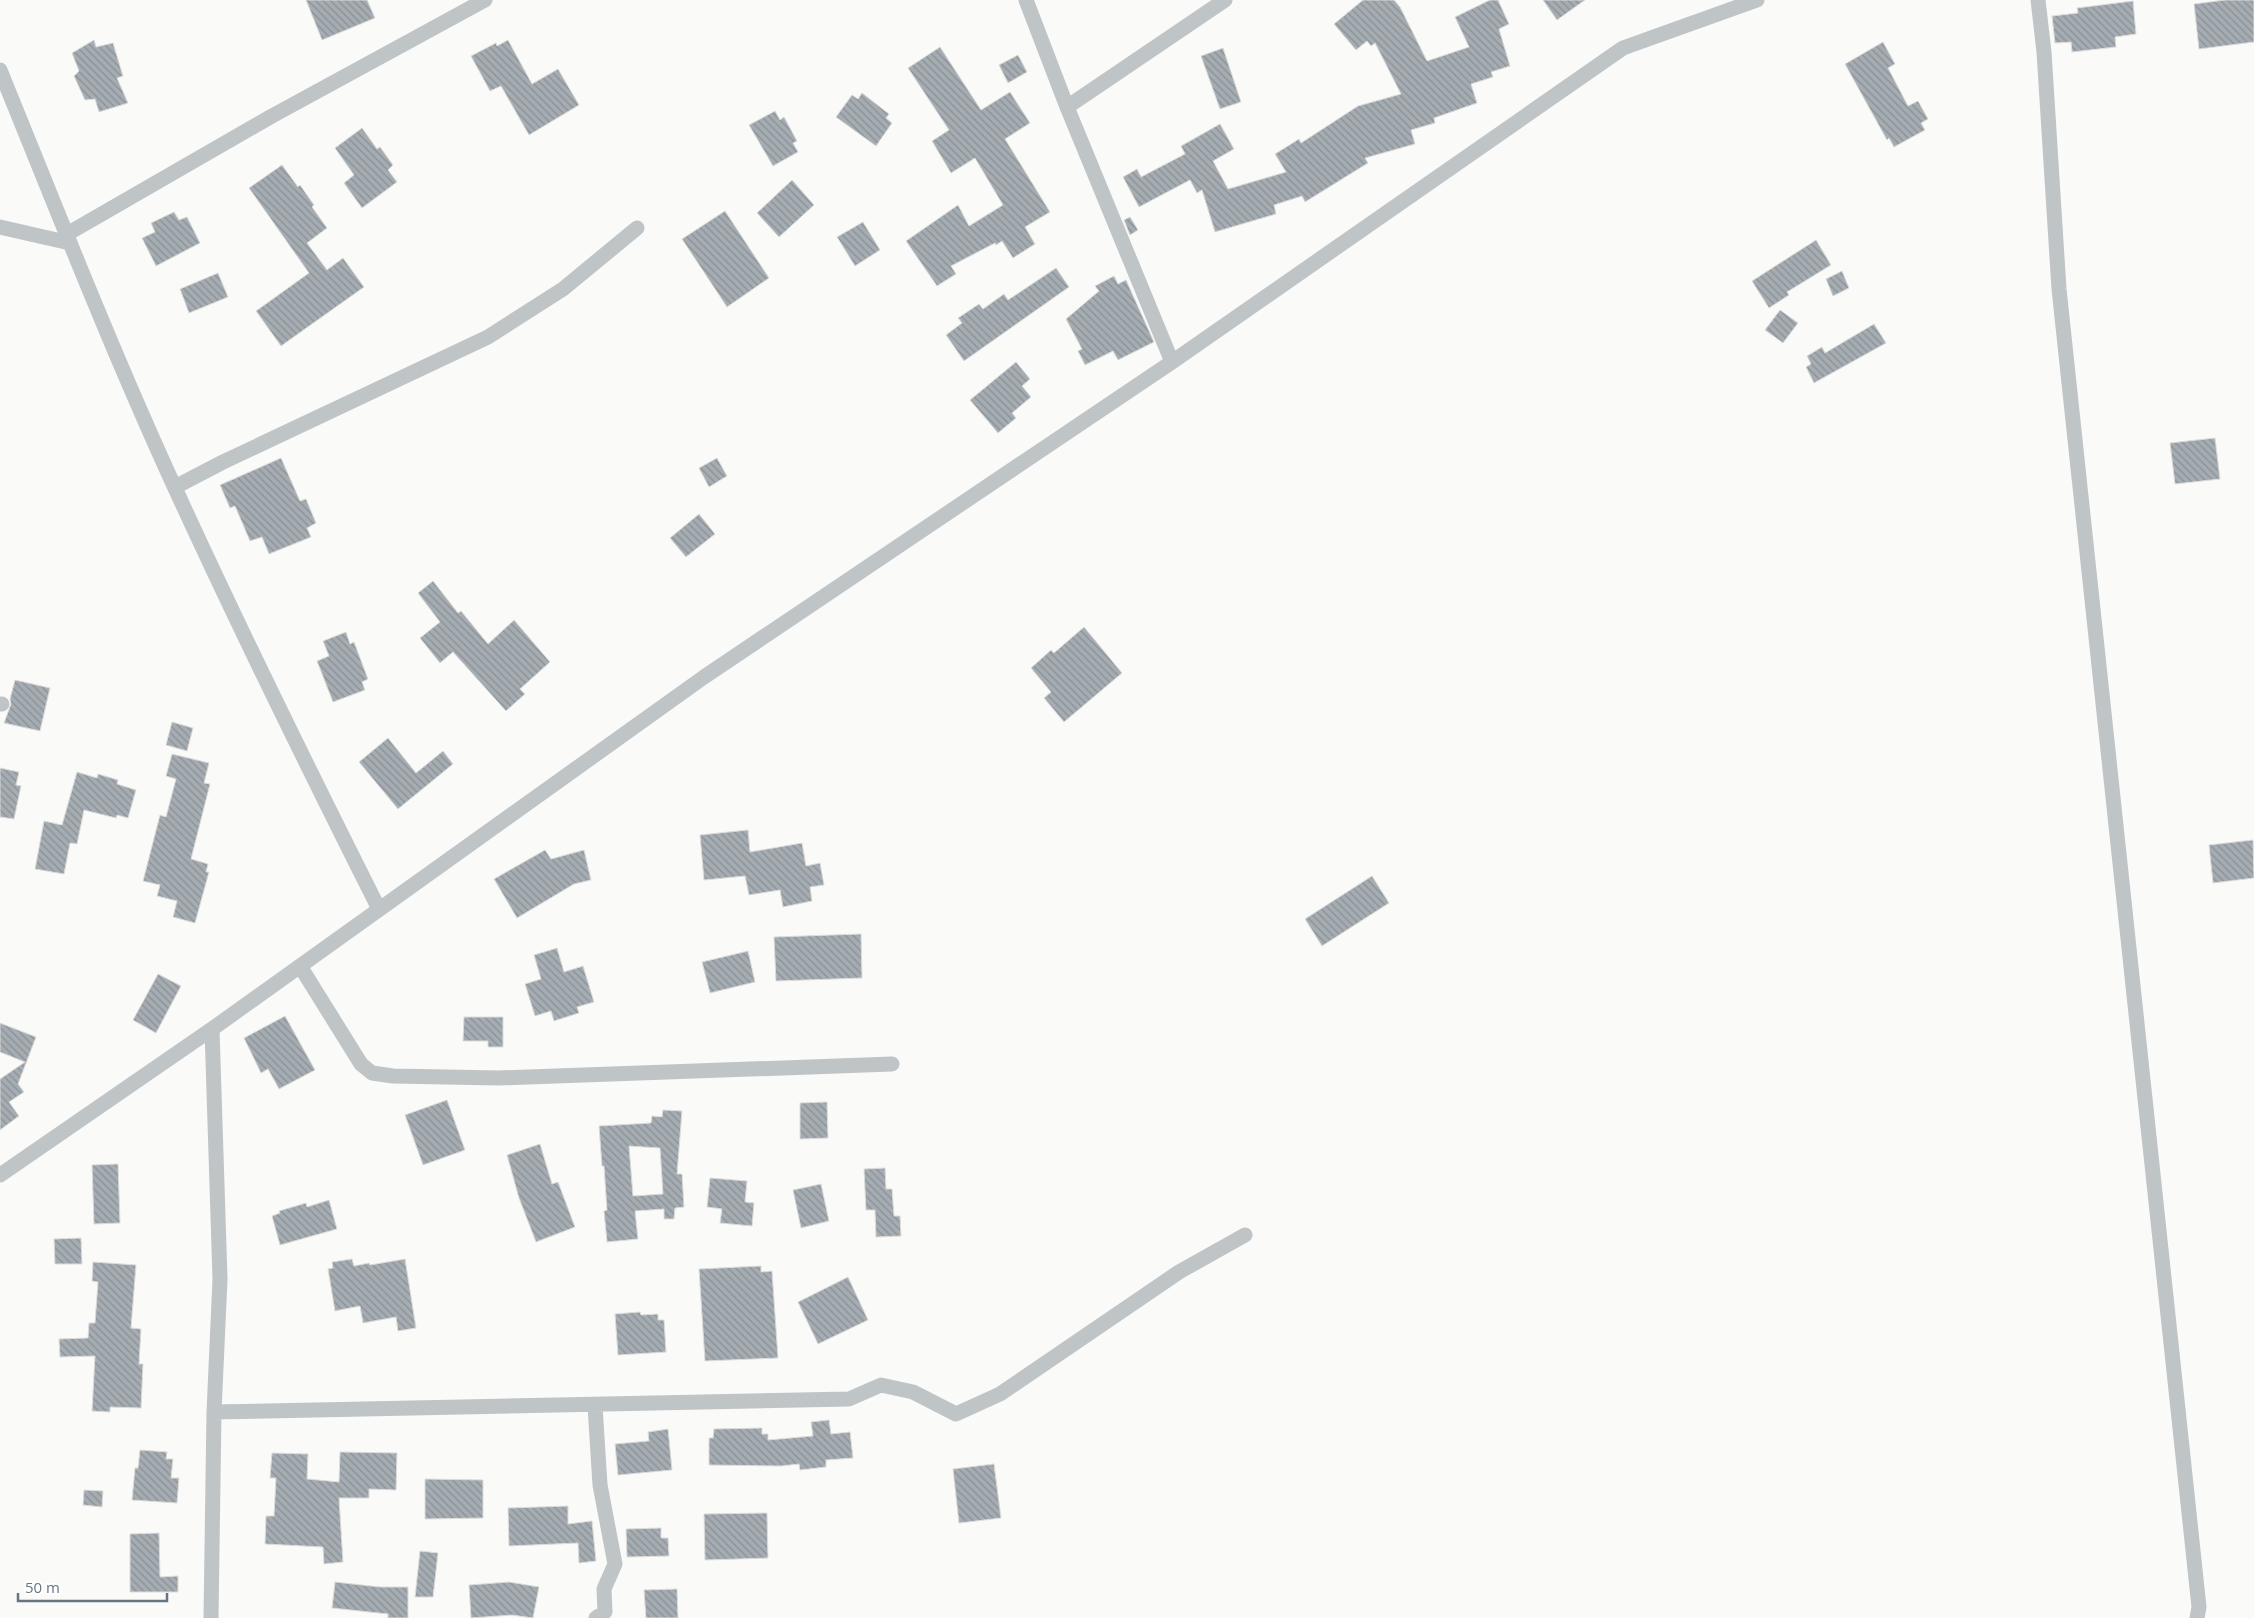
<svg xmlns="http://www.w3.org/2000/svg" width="2254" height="1618" font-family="'Open Sans',sans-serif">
	<defs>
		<pattern id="building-back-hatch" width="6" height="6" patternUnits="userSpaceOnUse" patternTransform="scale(1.25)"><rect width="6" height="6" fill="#a5acb2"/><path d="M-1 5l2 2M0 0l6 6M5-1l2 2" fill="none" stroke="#8a9196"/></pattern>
	</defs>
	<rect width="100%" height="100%" fill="#fafaf8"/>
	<path fill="url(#building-back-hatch)" stroke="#dcdcda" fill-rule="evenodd" d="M306,0H367L375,18L322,40Z
		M1363,0H1394L1400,7L1427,61L1469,47L1455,17L1490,0H1498L1509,24L1499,29L1510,66L1491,72L1493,77L1471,84L1477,103L1434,118L1435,123L1411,130L1415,144L1365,158L1368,163L1305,202L1302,196L1274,205L1276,214L1215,232L1202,190L1197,193L1190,180L1139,207L1123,177L1137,169L1141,177L1185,154L1181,146L1220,124L1234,149L1213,161L1228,189L1286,172L1275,154L1299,139L1301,143L1358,106L1401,94L1375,43L1371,46L1367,41L1356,50L1334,24Z
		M1543,0H1585L1557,20Z
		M2225,0H2254V42L2199,49L2194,4Z
		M2133,1L2136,34L2115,37L2116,47L2072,52L2071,42L2055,43L2052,16L2078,13L2077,8Z
		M94,40L96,47L113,43L123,76L117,78L128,103L99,112L95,99L85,100L74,76L79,71L72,53Z
		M508,40L532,84L558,69L579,105L529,135L501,86L490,91L471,56L496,43L497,46Z
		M1883,42L1895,64L1888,68L1908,106L1918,101L1928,119L1921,123L1925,130L1894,147L1889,138L1887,140L1845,64Z
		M940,47L981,110L1010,92L1030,123L1005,139L1050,212L1025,227L1035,244L1013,258L1002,241L996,245L995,243L951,266L956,274L937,286L906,241L958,205L969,226L1003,205L975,158L951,173L932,141L949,130L908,68Z
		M1223,48L1241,102L1220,109L1201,56Z
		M1018,55L1027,72L1008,83L999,65Z
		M862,93L889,114L886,118L892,123L876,146L836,117L852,95L858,99Z
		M775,111L780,120L784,117L797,141L793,143L798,152L773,166L749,125Z
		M362,128L377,149L380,147L393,165L388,170L397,182L362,208L344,183L354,175L335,148Z
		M282,165L298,187L300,185L314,205L312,207L327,228L307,243L327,270L343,258L364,287L281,346L256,311L309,273L249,188Z
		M792,180L814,205L779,237L757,213Z
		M725,211L769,278L727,307L682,239Z
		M174,212L179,220L187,217L200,243L156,266L142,238L155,232L151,223Z
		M1130,217L1138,230L1130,235L1124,220Z
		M863,222L880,250L855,266L837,237Z
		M1816,240L1831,265L1787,292L1789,295L1769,308L1752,281Z
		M1056,268L1069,287L964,361L946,335L962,323L958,318L979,304L983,309L1004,294L1008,300Z
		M1842,271L1849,288L1833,296L1826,279Z
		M218,273L228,297L189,313L180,289Z
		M1114,276L1118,284L1126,280L1154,342L1118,360L1113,351L1085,365L1078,351L1082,349L1066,319L1099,291L1095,286Z
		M1780,310L1798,323L1783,343L1765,330Z
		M1874,324L1886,343L1814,383L1806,367L1811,364L1807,356L1822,347L1825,353Z
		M1016,362L1030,379L1022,386L1031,397L1012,413L1016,418L998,433L970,400Z
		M2215,438L2220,479L2175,484L2170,443Z
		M281,458L300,501L306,499L316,523L307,528L311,537L269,554L262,537L250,541L235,506L230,508L220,485Z
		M717,458L727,476L709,487L699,468Z
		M699,514L715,534L686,557L670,538Z
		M433,581L458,613L461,611L488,644L514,620L550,662L520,689L525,694L506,711L453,652L440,663L420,638L440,622L418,593Z
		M1084,627L1122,673L1064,722L1044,698L1051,692L1031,668L1051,650L1054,653Z
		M346,632L350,644L354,642L368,679L362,682L365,690L333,702L317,661L329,656L323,641Z
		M15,680L50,688L40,731L4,723L11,704L10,699Z
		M172,722L193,728L187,751L166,745Z
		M388,738L416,773L443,751L453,764L398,809L359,762Z
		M172,754L209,763L204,783L210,784L191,859L208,864L206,872H209L195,923L173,917L177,901L157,896L160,885L143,881L160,815L166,817L176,779L166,776Z
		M0,768L19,772L16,785L21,786L14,819L0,817Z
		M77,772L97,778L98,774L118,780L117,784L136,790L128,818L117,815L116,818L84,810L77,844L70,843L64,874L35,869L44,821L62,825Z
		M748,830L750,852L802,843L806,866L820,863L824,885L810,887L812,901L783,907L780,890L749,895L745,876L704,880L700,835Z
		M2253,840L2254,878L2213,883L2209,845Z
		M545,850L551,859L584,850L591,880L574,884L517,918L494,879Z
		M1372,876L1389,903L1322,946L1305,919Z
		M861,934L862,978L776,981L774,937Z
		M557,948L564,972L583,966L594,1002L577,1007L579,1013L554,1021L551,1011L535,1016L525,984L541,979L534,955Z
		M748,951L755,982L710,993L702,962Z
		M158,974L181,986L156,1033L133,1020Z
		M285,1016L315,1070L279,1089L268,1069L261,1073L244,1038Z
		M464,1017H503V1047H488V1041H463Z
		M0,1023L36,1037L18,1084L24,1092L9,1102L19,1116L0,1130V1079L25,1062L0,1052Z
		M447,1100L465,1150L423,1165L405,1115Z
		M827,1102L828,1138L800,1139V1103Z
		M663,1110L682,1111L677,1174H682L684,1207L675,1208L674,1219H664V1209L635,1211L638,1239L607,1242L604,1211L607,1210L604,1166H602L599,1126L651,1123L652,1116L662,1117ZM629,1146L660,1148L663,1194L633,1196Z
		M540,1144L552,1184L558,1182L575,1227L536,1242L519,1198L507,1155Z
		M118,1164L120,1223L94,1224L92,1165Z
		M885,1168L886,1189H892L894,1216H900L901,1236L876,1237L875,1210H866L864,1169Z
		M710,1178L747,1181L745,1202L754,1203L752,1226L720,1223L722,1209L707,1207Z
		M821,1184L829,1221L801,1228L793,1190Z
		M329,1200L337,1229L280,1245L272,1216L280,1213L279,1211L306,1203L307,1207Z
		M81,1238L82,1264H55L54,1239Z
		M352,1259L354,1266L369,1263L370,1265L405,1259L416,1328L398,1331L396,1317L363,1323L360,1306L335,1311L328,1269L333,1268L332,1262Z
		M93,1262L136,1265L131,1328L141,1329L139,1364H143L141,1408L110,1407V1412L92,1411L95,1356L60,1357L59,1339L88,1338L89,1323H95L98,1282L92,1281Z
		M761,1266V1272L772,1271L778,1358L705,1361L699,1269Z
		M848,1277L868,1320L818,1344L798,1302Z
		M640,1312L641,1315L658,1314V1320H664L666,1352L618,1355L615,1314Z
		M829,1420L831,1434L850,1432L853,1458L826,1460V1467L800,1470L799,1464L781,1466L709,1465V1438H713L714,1429L762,1428V1434H768V1440L813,1436L811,1422Z
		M668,1429L672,1470L618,1475L615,1444L649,1441L648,1432Z
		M140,1450L167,1452L166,1459H173L171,1478H179L177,1503L132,1500L135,1468H138Z
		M340,1452L397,1453L396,1490L369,1489V1498H339L343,1562L324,1564L323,1547L265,1544L266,1516H274L276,1478H270L272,1453L308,1454L307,1479L339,1482Z
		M994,1464L1001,1518L959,1523L953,1469Z
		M425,1479L483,1480V1518L425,1519Z
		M84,1490L103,1491L102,1507L83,1505Z
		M568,1506V1524L592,1521L596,1561L579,1563L578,1543L509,1546L508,1508Z
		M767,1513L768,1558L705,1560L704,1514Z
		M661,1528V1538H668L669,1556L627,1557L626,1529Z
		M159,1533L160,1577L178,1576V1592H130V1534Z
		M420,1551L438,1553L433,1597H415Z
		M335,1582L380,1587H408V1618H388V1614L332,1608Z
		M509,1582L539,1587L533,1618L512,1615L471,1618L469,1585Z
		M677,1589L678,1618H646L644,1590Z"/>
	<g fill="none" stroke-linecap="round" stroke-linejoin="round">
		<path stroke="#bfc4c7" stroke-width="15" d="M1026,0L1067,107L1172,362
			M2038,0L2044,52L2059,289L2199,1607L2197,1618
			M0,70C57,210 112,351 175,488C240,630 309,770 379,909
			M1067,107L1225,0
			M0,227L70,243
			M67,234L272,116L485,0
			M175,487L223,462L488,337L563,289L637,228
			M0,704H2
			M300,966L361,1064L372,1073L393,1076L499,1078L892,1064
			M0,1175L212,1029L704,677L1172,362L1623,48L1757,0
			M595,1406L600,1485L615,1564L604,1589L605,1612L596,1618
			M214,1412L849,1399L881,1385L913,1392L956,1414L1000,1394L1179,1272L1245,1235
			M211,1618L214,1412L220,1279L212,1029"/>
	</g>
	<path d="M18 1593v8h149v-8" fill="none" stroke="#677580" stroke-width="2.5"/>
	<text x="25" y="1593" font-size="15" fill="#677580" stroke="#ffffff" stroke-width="4" paint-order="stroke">50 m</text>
</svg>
